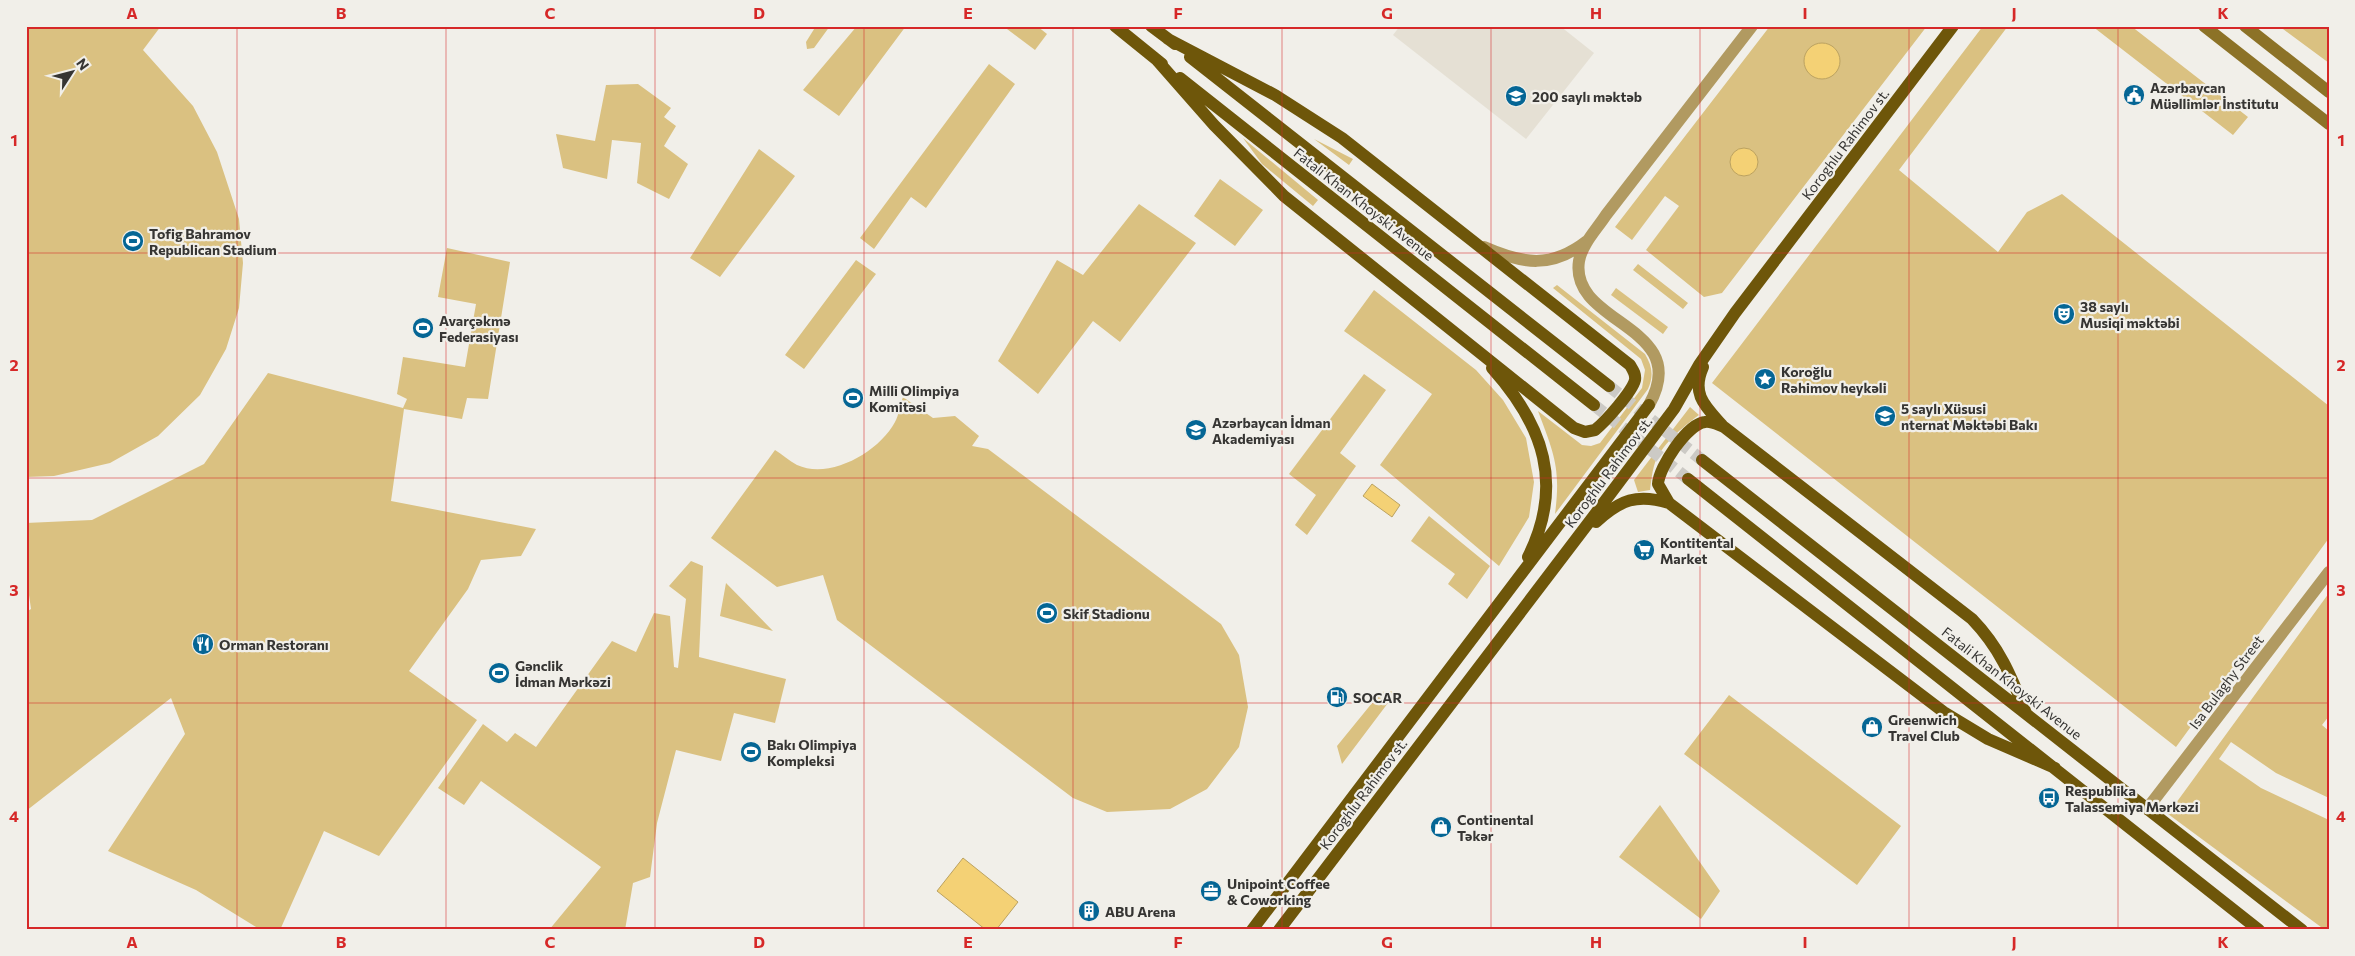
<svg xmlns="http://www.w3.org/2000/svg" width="2355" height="956" font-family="Commissioner,sans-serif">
	<rect width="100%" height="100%" fill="#f1efe9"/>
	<path fill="#e5e0d4" d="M1400,26H1560L1594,53L1526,139L1393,35Z"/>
	<path fill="#dac181" d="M26,26H161L143,50L193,106L217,152L239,219L243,263L239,308L226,349L200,395L158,436L110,463L54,476L26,477Z
		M816,26H830L814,48L807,49L806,42Z
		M857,26H906L839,116L803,90Z
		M1003,26H1037L1047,34L1035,50Z
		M1770,26H1927L1722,293L1704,297L1646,250L1679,206L1665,196L1632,240L1615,227Z
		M1983,26H2008L1899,170L1998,252L2027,212L2062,194L2329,406V538L2176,747L1712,383Z
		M2092,26H2131L2248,117L2233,135Z
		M2279,26H2329V63Z
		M989,64L1015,84L926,208L911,197L874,249L860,238Z
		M638,84L671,108L664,117L676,126L664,146L688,164L669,199L637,183L641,143L612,140L607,179L563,168L556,134L595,141L606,85Z
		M1243,138L1318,200L1313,206L1262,164Z
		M1314,139L1353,159L1349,165Z
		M759,149L795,176L720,277L690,258Z
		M1220,179L1263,210L1235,246L1194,216Z
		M1139,204L1196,243L1120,342L1093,321L1038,394L998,361L1057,260L1083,275Z
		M447,248L510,262L488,399L467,398L462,419L404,409L391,501L536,529L521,556L481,560L468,589L409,671L477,720L379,856L324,831L280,930H261L196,890L108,851L185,734L171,698L26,811V612L31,609L26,574V523L92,520L204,464L268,373L403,408L407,399L397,394L403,357L465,367L476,304L438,297Z
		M856,260L876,274L804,369L785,355Z
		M1638,264L1688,303L1683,309L1633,270Z
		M1557,285L1645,354C1652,366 1654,375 1648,389L1555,514C1561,468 1554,454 1538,411L1582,445L1591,446L1600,443L1642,388L1645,370L1641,359L1553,288Z
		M1616,288L1668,327L1663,334L1611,295Z
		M1374,290L1476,370L1503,400L1526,438L1534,482L1529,517L1499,566L1380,465L1432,394L1344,331Z
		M1364,374L1386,390L1340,453L1356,466L1307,535L1295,525L1316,495L1289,474Z
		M903,397L933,418L955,416L979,436L972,446L988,449L1221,624L1239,655L1248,707L1239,747L1207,789L1170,809L1107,812L1073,798L837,620L823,575L777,587L711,538L775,450C782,454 789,461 797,465C830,480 879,452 895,422C899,415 900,405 903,397Z
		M1690,407L1699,415C1683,427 1660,445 1654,466C1652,473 1651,482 1650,490L1638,492L1634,480Z
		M1429,516L1490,566L1467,599L1448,584L1455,574L1411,541Z
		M691,561L703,566L699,657L786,679L775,723L734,713L721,761L676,750L657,823L650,877L633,883L625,930H549L601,867L481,781L464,805L438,788L483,724L507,742L515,733L536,747L612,641L636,652L654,613L670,616L674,667L678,668L686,599L669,586Z
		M726,583L773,631L720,616Z
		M2329,593V716L2322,725L2329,731V798L2276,773L2231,742L2219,759L2261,788L2329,820V930H2325L2168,814Z
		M1397,691L1342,764L1337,746L1381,692Z
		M1729,695L1901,826L1857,885L1684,754Z
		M1660,805L1720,891L1701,919L1619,857Z"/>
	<path fill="#f4d175" stroke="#bba261" d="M1804 61a18 18 0 1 1 36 0a18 18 0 1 1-36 0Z
		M1730 162a14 14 0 1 1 28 0a14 14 0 1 1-28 0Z
		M1372,484L1400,505L1392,517L1363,496Z
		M963,858L1018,902L996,930H986L937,891Z"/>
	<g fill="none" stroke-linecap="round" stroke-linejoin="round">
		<path stroke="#cccac5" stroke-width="12" stroke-dasharray="12 6" stroke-linecap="butt" d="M1609,386L1702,460
			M1594,405L1688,479"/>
		<path stroke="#b19a61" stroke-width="12" d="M1484,247C1523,264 1551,269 1587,241
			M1649,405C1694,325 1569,325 1579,261C1582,244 1597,229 1606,215L1752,26
			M2147,809L2329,572"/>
		<path stroke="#8c7227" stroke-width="12" d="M2204,26L2329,124
			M2245,26L2329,92"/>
		<path stroke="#6e560a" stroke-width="12" d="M1115,26L1162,64
			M1151,26L1175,44
			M1190,57L1609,386
			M1156,59L1214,125L1284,196L1574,428L1585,432L1595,430C1605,422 1632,392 1635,380C1636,374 1633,370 1630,365L1342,138L1275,95L1168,39
			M1180,78L1594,405
			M1703,367C1691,394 1705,406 1722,425
			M1492,368C1544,426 1564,485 1528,557
			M1702,460L2302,930
			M1688,479L2259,930
			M1596,522C1620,500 1637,493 1669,503
			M2026,713C2011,676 2000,648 1972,619L1724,427C1718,425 1712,421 1705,422C1687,424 1659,467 1658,484L1669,503L1945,713L1988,739L2055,768
			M1252,930L1649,405
			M1279,930L1599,509L1674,409L1699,365L1735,313L1953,26"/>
	</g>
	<path fill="none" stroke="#d62828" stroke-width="1" stroke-opacity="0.55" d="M237,26V930M446,26V930M655,26V930M864,26V930M1073,26V930M1282,26V930M1491,26V930M1700,26V930M1909,26V930M2118,26V930M26,253H2329M26,478H2329M26,703H2329"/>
	<defs>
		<g id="civic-disc" transform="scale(1.125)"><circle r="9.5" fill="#056695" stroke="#f1efe9"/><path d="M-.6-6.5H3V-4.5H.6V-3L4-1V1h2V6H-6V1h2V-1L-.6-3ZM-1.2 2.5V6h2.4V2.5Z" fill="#fff"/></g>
		<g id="school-disc" transform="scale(1.125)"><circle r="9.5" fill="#056695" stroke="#f1efe9"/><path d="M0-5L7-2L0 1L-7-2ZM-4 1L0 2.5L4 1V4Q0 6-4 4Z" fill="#fff"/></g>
		<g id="stadium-disc" transform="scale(1.125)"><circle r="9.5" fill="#056695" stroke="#f1efe9"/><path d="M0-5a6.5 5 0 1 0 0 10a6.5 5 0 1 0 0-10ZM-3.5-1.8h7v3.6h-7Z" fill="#fff"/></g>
		<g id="theatre-disc" transform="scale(1.125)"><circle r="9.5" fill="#056695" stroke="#f1efe9"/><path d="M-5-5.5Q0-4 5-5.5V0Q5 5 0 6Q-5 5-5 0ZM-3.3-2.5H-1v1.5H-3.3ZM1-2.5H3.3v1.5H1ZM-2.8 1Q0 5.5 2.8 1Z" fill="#fff"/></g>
		<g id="sight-disc" transform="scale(1.125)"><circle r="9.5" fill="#056695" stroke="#f1efe9"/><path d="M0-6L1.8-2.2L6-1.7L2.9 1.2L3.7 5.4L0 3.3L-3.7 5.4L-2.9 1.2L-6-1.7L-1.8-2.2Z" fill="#fff"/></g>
		<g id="university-disc" transform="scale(1.125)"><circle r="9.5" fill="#056695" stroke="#f1efe9"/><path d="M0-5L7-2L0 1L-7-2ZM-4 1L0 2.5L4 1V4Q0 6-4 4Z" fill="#fff"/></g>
		<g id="supermarket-disc" transform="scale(1.125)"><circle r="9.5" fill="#056695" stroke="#f1efe9"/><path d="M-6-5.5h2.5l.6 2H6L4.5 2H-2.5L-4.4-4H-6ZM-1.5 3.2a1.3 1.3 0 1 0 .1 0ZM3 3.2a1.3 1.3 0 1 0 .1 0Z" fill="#fff"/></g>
		<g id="restaurant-disc" transform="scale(1.125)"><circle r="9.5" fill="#056695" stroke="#f1efe9"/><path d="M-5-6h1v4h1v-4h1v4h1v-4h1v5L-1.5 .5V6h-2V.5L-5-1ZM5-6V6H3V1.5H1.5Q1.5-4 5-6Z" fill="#fff"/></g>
		<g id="fuel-disc" transform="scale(1.125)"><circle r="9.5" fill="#056695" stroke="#f1efe9"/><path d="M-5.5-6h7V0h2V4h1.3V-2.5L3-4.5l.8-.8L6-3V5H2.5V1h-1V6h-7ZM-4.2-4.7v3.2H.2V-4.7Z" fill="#fff"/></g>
		<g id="shop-disc" transform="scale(1.125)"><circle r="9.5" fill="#056695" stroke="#f1efe9"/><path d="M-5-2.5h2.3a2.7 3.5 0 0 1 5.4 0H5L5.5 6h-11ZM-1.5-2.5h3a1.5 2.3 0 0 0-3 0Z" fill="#fff"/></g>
		<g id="bus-disc" transform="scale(1.125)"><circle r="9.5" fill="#056695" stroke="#f1efe9"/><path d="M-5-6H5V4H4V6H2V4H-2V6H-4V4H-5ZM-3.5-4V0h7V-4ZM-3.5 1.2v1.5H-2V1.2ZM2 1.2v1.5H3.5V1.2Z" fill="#fff"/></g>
		<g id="office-disc" transform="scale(1.125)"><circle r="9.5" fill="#056695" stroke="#f1efe9"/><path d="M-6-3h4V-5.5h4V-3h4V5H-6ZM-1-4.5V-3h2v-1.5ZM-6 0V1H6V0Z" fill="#fff"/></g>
		<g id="building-disc" transform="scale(1.125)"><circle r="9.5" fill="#056695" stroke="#f1efe9"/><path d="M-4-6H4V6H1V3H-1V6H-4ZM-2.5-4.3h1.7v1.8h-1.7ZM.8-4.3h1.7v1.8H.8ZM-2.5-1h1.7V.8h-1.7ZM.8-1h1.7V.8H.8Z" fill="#fff"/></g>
	</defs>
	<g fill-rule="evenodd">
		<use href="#civic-disc" x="2134" y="95"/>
		<use href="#school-disc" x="1516" y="96"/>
		<use href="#stadium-disc" x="133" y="241"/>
		<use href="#theatre-disc" x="2064" y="314"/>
		<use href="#stadium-disc" x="423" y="328"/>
		<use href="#sight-disc" x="1765" y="379"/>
		<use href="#stadium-disc" x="853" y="398"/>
		<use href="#school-disc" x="1885" y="416"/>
		<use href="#university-disc" x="1196" y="430"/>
		<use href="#supermarket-disc" x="1644" y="550"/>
		<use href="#stadium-disc" x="1047" y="613"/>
		<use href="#restaurant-disc" x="203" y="644"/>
		<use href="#stadium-disc" x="499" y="673"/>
		<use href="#fuel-disc" x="1337" y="697"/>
		<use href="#shop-disc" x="1872" y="727"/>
		<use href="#stadium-disc" x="751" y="752"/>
		<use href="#bus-disc" x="2049" y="798"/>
		<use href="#shop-disc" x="1441" y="827"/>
		<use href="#office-disc" x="1211" y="891"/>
		<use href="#building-disc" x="1089" y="911"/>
	</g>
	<g text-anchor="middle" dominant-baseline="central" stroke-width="4.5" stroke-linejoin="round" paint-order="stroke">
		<g font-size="14" font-weight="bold" fill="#363533" stroke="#f1efe9" text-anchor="start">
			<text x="2150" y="87">Azərbaycan<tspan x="2150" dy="16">Müəllimlər İnstitutu</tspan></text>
			<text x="1532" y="96">200 saylı məktəb</text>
			<text x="149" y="233">Tofig Bahramov<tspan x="149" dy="16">Republican Stadium</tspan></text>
			<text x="2080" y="306">38 saylı<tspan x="2080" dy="16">Musiqi məktəbi</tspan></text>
			<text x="439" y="320">Avarçəkmə<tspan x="439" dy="16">Federasiyası</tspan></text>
			<text x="1781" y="371">Koroğlu<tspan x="1781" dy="16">Rəhimov heykəli</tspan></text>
			<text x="869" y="390">Milli Olimpiya<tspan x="869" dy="16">Komitəsi</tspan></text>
			<text x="1901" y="408">5 saylı Xüsusi<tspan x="1901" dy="16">nternat Məktəbi Bakı</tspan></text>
			<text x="1212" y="422">Azərbaycan İdman<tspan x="1212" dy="16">Akademiyası</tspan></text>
			<text x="1660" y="542">Kontitental<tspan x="1660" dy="16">Market</tspan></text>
			<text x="1063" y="613">Skif Stadionu</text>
			<text x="219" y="644">Orman Restoranı</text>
			<text x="515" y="665">Gənclik<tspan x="515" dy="16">İdman Mərkəzi</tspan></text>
			<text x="1353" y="697">SOCAR</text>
			<text x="1888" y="719">Greenwich<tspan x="1888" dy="16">Travel Club</tspan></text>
			<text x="767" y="744">Bakı Olimpiya<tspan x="767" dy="16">Kompleksi</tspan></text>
			<text x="2065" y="790">Respublika<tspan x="2065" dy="16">Talassemiya Mərkəzi</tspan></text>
			<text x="1457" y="819">Continental<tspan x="1457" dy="16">Təkər</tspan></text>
			<text x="1227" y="883">Unipoint Coffee<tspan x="1227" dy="16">&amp; Coworking</tspan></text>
			<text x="1105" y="911">ABU Arena</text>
		</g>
		<g font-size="14" fill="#363533" stroke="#f1efe9">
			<text transform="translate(1845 144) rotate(-53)">Koroghlu Rahimov st.</text>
			<text transform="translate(1364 204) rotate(38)">Fatali Khan Khoyski Avenue</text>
			<text transform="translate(1608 472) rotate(-53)">Koroghlu Rahimov st.</text>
			<text transform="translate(2226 682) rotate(-53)">Isa Bulaghy Street</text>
			<text transform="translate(2012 683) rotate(38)">Fatali Khan Khoyski Avenue</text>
			<text transform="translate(1363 794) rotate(-53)">Koroghlu Rahimov st.</text>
		</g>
	</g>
	<rect width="2355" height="956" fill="none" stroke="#f1efe9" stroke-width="55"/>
	<g transform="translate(72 72) rotate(54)" stroke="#f1efe9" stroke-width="4" paint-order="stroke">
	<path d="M0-4L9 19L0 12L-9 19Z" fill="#363533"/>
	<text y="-8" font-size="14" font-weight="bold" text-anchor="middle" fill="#363533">N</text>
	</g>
	<rect x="28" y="28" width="2300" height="900" fill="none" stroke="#d62828" stroke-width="2"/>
	<g font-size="16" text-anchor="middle" font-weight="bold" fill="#d62828">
		<text x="132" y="19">A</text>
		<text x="341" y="19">B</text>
		<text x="550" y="19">C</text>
		<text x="759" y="19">D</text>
		<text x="968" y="19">E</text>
		<text x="1178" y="19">F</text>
		<text x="1387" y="19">G</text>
		<text x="1596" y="19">H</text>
		<text x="1805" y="19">I</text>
		<text x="2014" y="19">J</text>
		<text x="2223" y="19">K</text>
		<text x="14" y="146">1</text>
		<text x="2341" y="146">1</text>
		<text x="14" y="371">2</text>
		<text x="2341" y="371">2</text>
		<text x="14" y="596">3</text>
		<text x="2341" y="596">3</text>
		<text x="14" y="822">4</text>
		<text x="2341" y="822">4</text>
		<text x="132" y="948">A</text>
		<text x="341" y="948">B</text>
		<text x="550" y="948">C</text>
		<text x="759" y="948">D</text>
		<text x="968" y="948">E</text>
		<text x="1178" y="948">F</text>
		<text x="1387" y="948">G</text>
		<text x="1596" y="948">H</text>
		<text x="1805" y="948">I</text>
		<text x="2014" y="948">J</text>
		<text x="2223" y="948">K</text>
	</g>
</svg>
